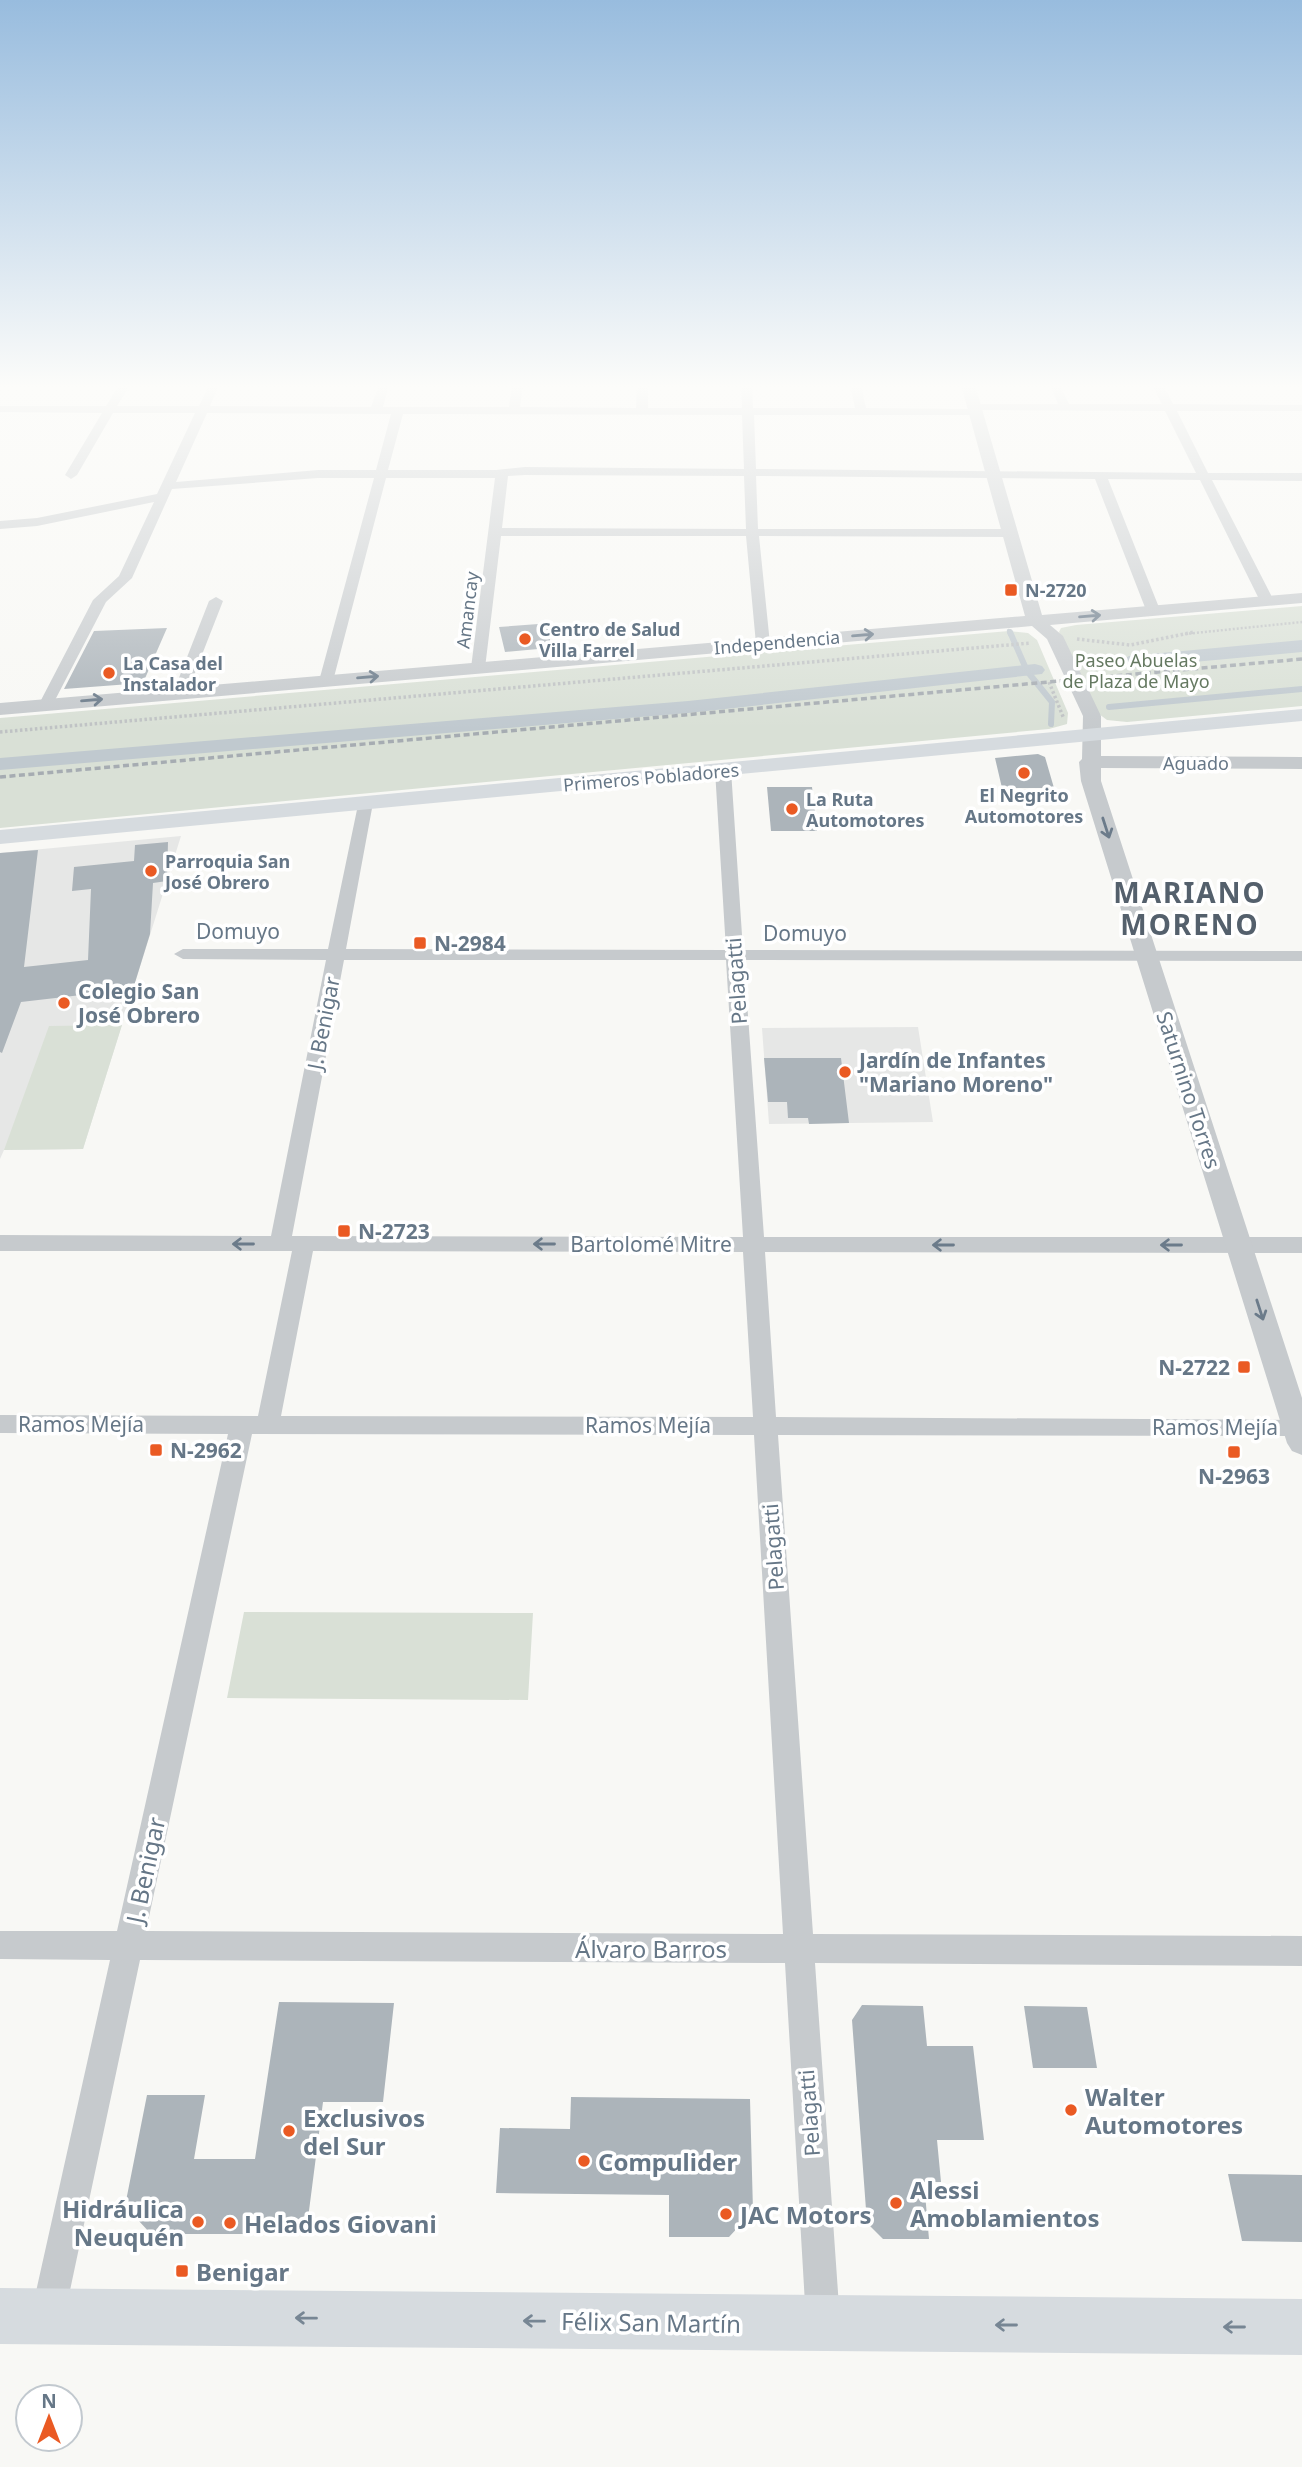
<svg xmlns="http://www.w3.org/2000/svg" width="1302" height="2467" font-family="'Noto Sans',sans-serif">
	<rect width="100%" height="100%" fill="#f8f8f5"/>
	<path fill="#e6e7e6" d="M181,836L83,1149L4,1150L0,1159V853Z
		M918,1027L933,1122L769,1124L762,1028Z"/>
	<path fill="#d9e0d6" d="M1302,606V706L1127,722L1107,720L1099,714L1059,632L1061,628L1076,625Z
		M1009,631L1028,633L1037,640L1068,713L1067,724L1049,729L0,828V718Z
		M122,1025L83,1149L4,1150L49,1026Z
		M244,1612L533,1613L528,1700L227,1698Z"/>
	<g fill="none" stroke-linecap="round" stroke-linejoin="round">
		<path stroke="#c0c9cf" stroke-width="4.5" d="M1009,631L1010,634"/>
		<path stroke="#c0c9cf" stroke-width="6" d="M1010,632L1027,671L1052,702L1051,724
			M1109,707L1302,689"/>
		<path fill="#c0c9cf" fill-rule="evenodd" d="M1302,640V652L1129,668L1119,662L1129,656Z
			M1035,664L1042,666L1045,670L1042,674L688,713L0,770V758L688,701Z"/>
	</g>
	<path fill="#acb4ba" d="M552,623L549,648L505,652L499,627Z
		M167,628L143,683L64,689L94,631Z
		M1038,754L1045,757L1054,788H1002L995,758Z
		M767,787H812L817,831H771Z
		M168,842L167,881L153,883L150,934L133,989L21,1002L2,1053L0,1052V853L38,850L24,967L88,960L91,889L72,891L74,867L134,861L135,845Z
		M764,1058H841L849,1123L809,1124L808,1118H788L787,1102H768Z
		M279,2002L394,2003L383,2102H323L306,2234H151L125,2206L147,2095H205L194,2159H255Z
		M862,2005L923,2006L927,2046H973L984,2140H937L941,2182H924L929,2239H883L867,2223L852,2020Z
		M1024,2006L1087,2007L1097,2068H1033Z
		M571,2097L750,2099L753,2211L729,2237H669V2195L496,2193L500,2128L570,2129Z
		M1228,2174L1302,2175V2242L1242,2241Z"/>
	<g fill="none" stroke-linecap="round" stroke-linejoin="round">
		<path stroke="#bfc2c4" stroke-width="2.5" stroke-dasharray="2 2" stroke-linecap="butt" d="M1185,634L1302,622"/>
		<path stroke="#bfc2c4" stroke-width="3.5" stroke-dasharray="2.5 2.5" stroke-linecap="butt" d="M1077,639L1130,645L1194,632
			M1049,682L1064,719
			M0,732L1031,643"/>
		<path fill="#c6cacd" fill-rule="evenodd" d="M119,385H130L117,406H199L209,385H219L210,406L371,407L379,385H389L383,407H509L512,385H523L520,407L636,408L637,385H648V408H742L741,385H752L753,408H855L850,385H861L866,408L969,409L970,405L974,404H1058L1050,385H1060L1069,404H1162L1152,385H1163L1173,404L1302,405V411H1177L1208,473H1302V481L1212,480L1274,601L1267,605L1260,601L1200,480L1108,479L1160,610L1153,614L1146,610L1095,479L756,476L758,529H1010L1016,533L1010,537L759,536L770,644L763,648L756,644L746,536H501L485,668L478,672L471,668L495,478H386L333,681L326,685L319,681L374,478H318L172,489L132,578L106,602L53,704L46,708L39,704L93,600L119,576L154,502L37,526L0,529V521L37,518L157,494L195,413H113L77,475L71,479L65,475L102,413L0,412V406H106ZM981,410L1165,411L1196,473L756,469L754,415H976L980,414ZM207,413L391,414L376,470H318L176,482ZM403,414L742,415L744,469L525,467L496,470H388ZM525,475L744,476L746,529L502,528L508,476Z
			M216,597L223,601L187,693L185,696H175L173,693L209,601Z
			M723,765L731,770L743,950L1302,951V961L744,960L764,1237H1302V1253L765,1252L776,1417L1302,1420V1434L1297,1436L778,1435L813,1934L1302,1936V1966L815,1963L840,2321L835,2333L823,2338L811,2333L806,2321L785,1963L140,1960L65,2314L60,2326L48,2331L36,2326L31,2314L110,1960L0,1959V1931H117L228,1434L0,1433V1415L258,1416L292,1251H0V1235L271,1236L326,960L183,959L174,954L183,949H328L359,800L365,798L373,803L346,949L726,950L715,770ZM344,960H726L743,1237L292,1236ZM313,1251L743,1252L753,1417L281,1416ZM252,1434L754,1435L783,1934L146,1931Z"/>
		<path fill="#c6cacd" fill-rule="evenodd" d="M961,385H975L1042,615L1302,593V603L1050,625L1063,636L1101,716V756L1302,757V769L1101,768V781L1302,1398V1455L1292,1451L1287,1443L1081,781L1079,762L1082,759L1083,716L1047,639L1032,626L0,715V703L1025,616Z"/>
		<path fill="#d6dbdf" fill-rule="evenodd" d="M1302,709V721L0,844V830Z"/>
		<path fill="#d6dbdf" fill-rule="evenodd" d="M0,2288L1302,2299V2355L0,2344Z"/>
		<path stroke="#a6acb2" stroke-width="3.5" stroke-dasharray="6 3.5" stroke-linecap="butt" d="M0,777L1302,659"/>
	</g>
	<defs><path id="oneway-shaft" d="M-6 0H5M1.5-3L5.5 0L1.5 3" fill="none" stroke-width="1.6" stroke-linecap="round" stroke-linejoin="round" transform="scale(1.75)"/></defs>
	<g stroke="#6b7b8a">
		<use href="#oneway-shaft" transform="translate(1090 616) rotate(-5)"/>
		<use href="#oneway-shaft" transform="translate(863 635) rotate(-5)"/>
		<use href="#oneway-shaft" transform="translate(368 677) rotate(-5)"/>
		<use href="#oneway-shaft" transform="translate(92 700) rotate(-5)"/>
		<use href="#oneway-shaft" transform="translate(1106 828) rotate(72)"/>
		<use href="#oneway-shaft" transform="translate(243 1244) rotate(-180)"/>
		<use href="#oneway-shaft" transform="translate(544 1244) rotate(-180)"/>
		<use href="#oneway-shaft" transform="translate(943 1245) rotate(-180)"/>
		<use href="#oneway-shaft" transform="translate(1171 1245) rotate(-180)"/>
		<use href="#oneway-shaft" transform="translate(1260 1310) rotate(72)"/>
	</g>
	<g stroke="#778694">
		<use href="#oneway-shaft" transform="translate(306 2318) rotate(-179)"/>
		<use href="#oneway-shaft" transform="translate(534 2321) rotate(-179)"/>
		<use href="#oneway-shaft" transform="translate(1006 2325) rotate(-180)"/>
		<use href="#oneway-shaft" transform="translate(1234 2327) rotate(-180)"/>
	</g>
	<linearGradient id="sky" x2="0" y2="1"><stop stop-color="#98bcde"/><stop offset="0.53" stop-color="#fcfcfa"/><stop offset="1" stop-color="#fcfcfa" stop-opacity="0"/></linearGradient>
	<rect width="1302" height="730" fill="url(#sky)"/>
	<g fill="#ea5a23" stroke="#fff" stroke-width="2.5">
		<rect x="1004" y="583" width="14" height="14" rx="3.5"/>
		<circle cx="525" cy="639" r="7"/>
		<circle cx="109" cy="673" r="7"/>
		<circle cx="1024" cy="773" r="7"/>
		<circle cx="792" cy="809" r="7"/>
		<circle cx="151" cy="871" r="7"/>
		<rect x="413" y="936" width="14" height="14" rx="3.5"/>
		<circle cx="64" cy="1003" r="7"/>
		<circle cx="845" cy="1072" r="7"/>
		<rect x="337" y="1224" width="14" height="14" rx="3.5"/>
		<rect x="1237" y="1360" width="14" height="14" rx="3.5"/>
		<rect x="149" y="1443" width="14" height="14" rx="3.5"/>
		<rect x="1227" y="1445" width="14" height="14" rx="3.5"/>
		<circle cx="1071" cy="2110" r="7"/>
		<circle cx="289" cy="2131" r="7"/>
		<circle cx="584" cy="2161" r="7"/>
		<circle cx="896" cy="2203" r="7"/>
		<circle cx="726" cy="2214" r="7"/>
		<circle cx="198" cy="2222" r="7"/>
		<circle cx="230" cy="2223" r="7"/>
		<rect x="175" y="2264" width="14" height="14" rx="3.5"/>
	</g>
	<g text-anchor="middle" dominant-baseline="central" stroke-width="7" stroke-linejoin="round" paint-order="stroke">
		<g font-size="18" font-weight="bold" fill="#667787" stroke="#fff" text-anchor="start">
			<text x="1025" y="590">N-2720</text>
			<text x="539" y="629">Centro de Salud<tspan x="539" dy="21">Villa Farrel</tspan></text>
			<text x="123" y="663">La Casa del<tspan x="123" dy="21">Instalador</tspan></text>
			<text x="1024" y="795" text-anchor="middle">El Negrito<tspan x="1024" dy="21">Automotores</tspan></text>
			<text x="806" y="799">La Ruta<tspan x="806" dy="21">Automotores</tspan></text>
			<text x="165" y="861">Parroquia San<tspan x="165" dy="21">José Obrero</tspan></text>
		</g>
		<g font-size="18" fill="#667787" stroke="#fff">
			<text transform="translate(467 610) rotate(-83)">Amancay</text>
			<text transform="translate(777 642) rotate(-5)">Independencia</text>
			<text x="1196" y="763">Aguado</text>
			<text transform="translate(651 777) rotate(-5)">Primeros Pobladores</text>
		</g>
		<g font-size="18" fill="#657961" stroke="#fff">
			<text x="1136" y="660">Paseo Abuelas<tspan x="1136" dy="21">de Plaza de Mayo</tspan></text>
		</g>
		<g font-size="21" fill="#667787" stroke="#fff">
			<text x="238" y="931">Domuyo</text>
			<text x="805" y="933">Domuyo</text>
			<text transform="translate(736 981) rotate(-94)">Pelagatti</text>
			<text transform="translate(323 1023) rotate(-79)">J. Benigar</text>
			<text transform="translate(1189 1090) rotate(72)">Saturnino Torres</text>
			<text x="651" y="1244">Bartolomé Mitre</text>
			<text x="81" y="1424">Ramos Mejía</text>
			<text x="648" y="1425">Ramos Mejía</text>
			<text x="1215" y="1427">Ramos Mejía</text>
			<text transform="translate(773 1547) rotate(-94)">Pelagatti</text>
			<text transform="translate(809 2113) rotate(-94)">Pelagatti</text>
		</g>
		<g font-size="21" font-weight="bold" fill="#667787" stroke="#fff" text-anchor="start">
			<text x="434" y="943">N-2984</text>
			<text x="78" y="991">Colegio San<tspan x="78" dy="24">José Obrero</tspan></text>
			<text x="859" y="1060">Jardín de Infantes<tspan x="859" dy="24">"Mariano Moreno"</tspan></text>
			<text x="358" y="1231">N-2723</text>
			<text x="1230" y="1367" text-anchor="end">N-2722</text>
			<text x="170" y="1450">N-2962</text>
			<text x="1234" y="1476" text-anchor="middle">N-2963</text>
		</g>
		<g font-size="24" fill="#667787" stroke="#fff">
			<text transform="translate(145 1870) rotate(-78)">J. Benigar</text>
			<text x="651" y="1948">Álvaro Barros</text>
			<text transform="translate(651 2322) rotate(1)">Félix San Martín</text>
		</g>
		<g font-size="24" font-weight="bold" fill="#667787" stroke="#fff" text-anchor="start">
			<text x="1085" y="2096">Walter<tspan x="1085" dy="28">Automotores</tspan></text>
			<text x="303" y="2117">Exclusivos<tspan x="303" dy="28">del Sur</tspan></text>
			<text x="598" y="2161">Compulider</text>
			<text x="910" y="2189">Alessi<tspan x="910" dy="28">Amoblamientos</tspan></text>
			<text x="184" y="2208" text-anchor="end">Hidráulica<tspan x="184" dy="28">Neuquén</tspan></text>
			<text x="740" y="2214">JAC Motors</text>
			<text x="244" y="2223">Helados Giovani</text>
			<text x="196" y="2271">Benigar</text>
		</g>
		<g font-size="28" font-weight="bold" letter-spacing="2" fill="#54606c" stroke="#fff">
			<text x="1190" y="892">MARIANO<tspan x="1190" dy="32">MORENO</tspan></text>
		</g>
	</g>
	<g transform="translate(49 2418)"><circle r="33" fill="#ffffff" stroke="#c2c9cf" stroke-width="2"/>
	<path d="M0-5L12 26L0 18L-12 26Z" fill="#ea5a23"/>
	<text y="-10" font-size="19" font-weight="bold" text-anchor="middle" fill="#667787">N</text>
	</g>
</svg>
